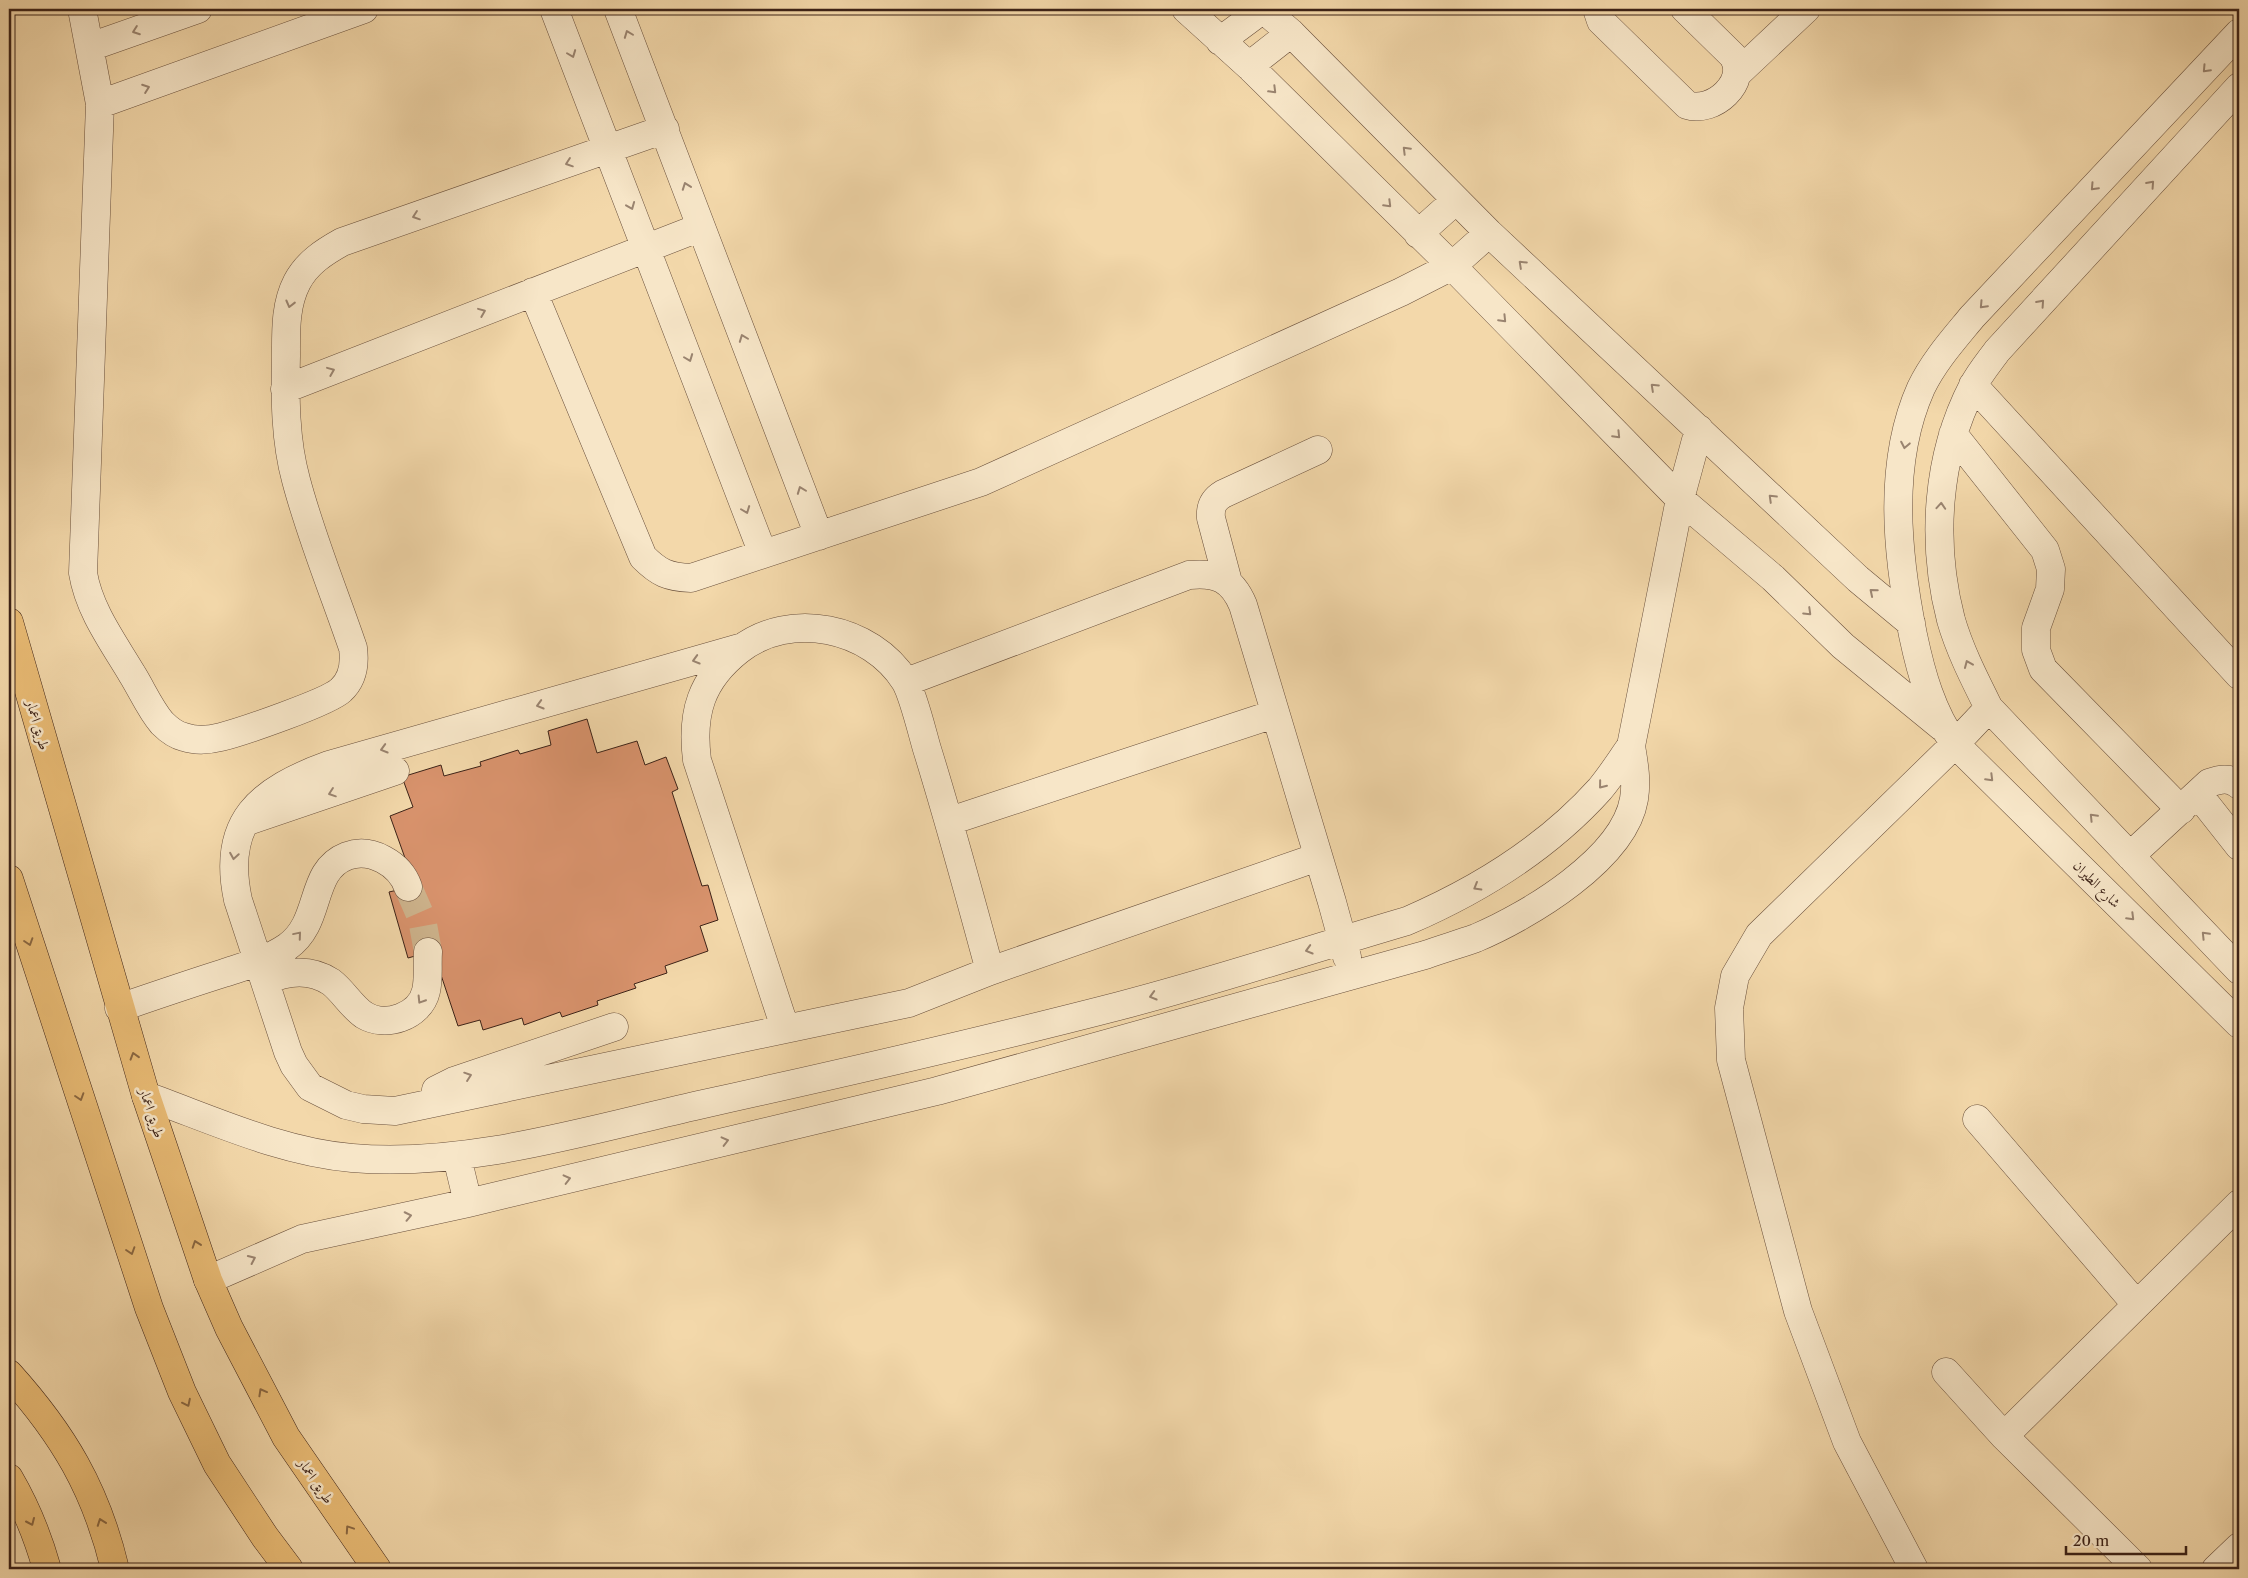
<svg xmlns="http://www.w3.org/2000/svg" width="2248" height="1578" font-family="'Libre Caslon Text',Amiri,serif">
	<rect width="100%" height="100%" fill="#f3d8aa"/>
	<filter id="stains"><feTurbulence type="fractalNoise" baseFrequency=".004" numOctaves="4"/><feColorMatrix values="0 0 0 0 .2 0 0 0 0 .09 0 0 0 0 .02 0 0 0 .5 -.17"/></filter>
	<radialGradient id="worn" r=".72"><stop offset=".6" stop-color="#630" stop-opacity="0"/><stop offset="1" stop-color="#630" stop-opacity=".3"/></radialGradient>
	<path fill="#d9936d" stroke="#3c2217" d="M587,719L597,753L637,741L645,765L666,757L678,789L672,792L702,886L708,885L718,920L700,926L708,951L665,966L667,973L634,984L636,988L597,1001L598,1005L562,1017L560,1012L524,1025L522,1018L483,1030L480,1020L458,1026L433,951L408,958L389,892L415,886L390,816L413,807L402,777L441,765L444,776L481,766L480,762L518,750L520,754L551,745L548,731Z"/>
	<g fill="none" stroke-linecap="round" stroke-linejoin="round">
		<path stroke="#ceb48d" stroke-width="28" stroke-dasharray="28 14" stroke-linecap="butt" d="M408,887L422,919L428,952"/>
		<g stroke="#6a503c" stroke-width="29">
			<path id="minor" d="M82,9L100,104L83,573C89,610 113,642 132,674C142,690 150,709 162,723C168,729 175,735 184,737C196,741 209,740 221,737C241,732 329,702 341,690C353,679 355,663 353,648C334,592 311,537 296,480C285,440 285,397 286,356C286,331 285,305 297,282C307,263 324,252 342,242L665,129
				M554,9L763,554
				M618,9L819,536
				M1186,9L1249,66L1452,266L1680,499L1773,578L1843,646L1942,727
				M1263,9L1291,33L1489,233L1858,579L1911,623
				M1597,9L1601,21L1687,105C1713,114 1749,82 1733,56L1685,9
				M2239,33L1972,317C1954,339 1934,361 1921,388C1887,464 1897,555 1913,635C1921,673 1932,713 1955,744L2239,1024
				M1220,41L1263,9
				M90,47L198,9
				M1249,66L1291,33
				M1739,72L1806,9
				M2239,87L1997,351C1989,362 1979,374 1973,386C1936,457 1931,543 1951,620C1960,651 1975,680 1989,708L2239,970
				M100,104L364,9
				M1418,234L1456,200
				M533,292L643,557C659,573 668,577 691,578L981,482L1401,292L1452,266L1489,233
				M1973,385L2239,675
				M285,389L701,227
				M1953,434L2045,550L2051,569L2050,589L2036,628V650L2043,669L2181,810
				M1228,582L1211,518C1210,507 1213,500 1223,494L1318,450
				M743,647L329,765C260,790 221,821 238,900L288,1052L294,1065L310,1087L346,1105L363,1109L395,1111L909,1003L990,971L1318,857
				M906,682L1189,575C1217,572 1232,579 1243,605L1332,902L1347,957
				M2198,794L2239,846
				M950,821L1274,714
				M245,822L395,771
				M2130,856L2209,783C2220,779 2230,777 2239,785
				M265,981C286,971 310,968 331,982C343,991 351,1006 364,1015C385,1028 420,1017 426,991C429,979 427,965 428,952
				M119,1008C154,996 189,984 224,973C245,966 268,960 287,947C323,922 308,871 347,856C371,847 400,864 408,887
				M785,1028L697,760C691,713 701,680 739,650C790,610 871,627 905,681C913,694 922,732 927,749C950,823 970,897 990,971
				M436,1090L454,1081L614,1027
				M146,1096C213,1120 281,1152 352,1158C466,1168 588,1130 699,1105C839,1074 980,1042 1119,1006C1216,981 1311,949 1407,921C1479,890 1547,848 1600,789C1611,776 1621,760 1631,746
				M1977,1119L2136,1304
				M457,1157L468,1203
				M208,1280L302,1239L468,1203L937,1091L1425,955C1442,949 1459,944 1476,938C1528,916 1624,859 1634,799C1637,780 1634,764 1631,746L1680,499L1699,429
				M1946,1372L2004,1436L2138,1569
				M2004,1436L2239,1204
				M1914,1569L1847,1442L1798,1311L1731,1060L1729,1008L1735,976L1759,935L1955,744L1989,708
				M2216,1569L2239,1547"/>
		</g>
		<g stroke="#3c2217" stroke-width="29">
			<path id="major" d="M9,622L146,1096L208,1280L229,1328L286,1437L377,1569
				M9,879L149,1308L182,1392L217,1464L265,1537L289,1569"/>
		</g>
		<g stroke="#3c2217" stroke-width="29">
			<path id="highway" d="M9,1374C63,1434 96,1489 115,1569
				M9,1478C26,1507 38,1537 47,1569"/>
		</g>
		<use href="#minor" stroke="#f7e6c8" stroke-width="28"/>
		<use href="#major" stroke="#eabc75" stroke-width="28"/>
		<use href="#highway" stroke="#eabc75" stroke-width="28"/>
	</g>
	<defs><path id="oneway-chevron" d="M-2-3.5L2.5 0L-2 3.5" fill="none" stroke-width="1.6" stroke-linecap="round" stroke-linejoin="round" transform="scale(1.25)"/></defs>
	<g stroke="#9a8470">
		<use href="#oneway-chevron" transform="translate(136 31) rotate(160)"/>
		<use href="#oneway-chevron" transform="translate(628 34) rotate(-111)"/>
		<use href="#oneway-chevron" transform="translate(572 54) rotate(69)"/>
		<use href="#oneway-chevron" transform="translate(2206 69) rotate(133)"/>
		<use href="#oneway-chevron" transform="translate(146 88) rotate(-20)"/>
		<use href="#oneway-chevron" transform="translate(1273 90) rotate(45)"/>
		<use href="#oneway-chevron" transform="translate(1406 150) rotate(-135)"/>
		<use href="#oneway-chevron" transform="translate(569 163) rotate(161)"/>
		<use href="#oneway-chevron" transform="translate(2151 184) rotate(-48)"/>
		<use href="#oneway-chevron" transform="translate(686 186) rotate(-110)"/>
		<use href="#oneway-chevron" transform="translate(2094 187) rotate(133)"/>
		<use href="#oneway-chevron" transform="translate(1388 204) rotate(45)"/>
		<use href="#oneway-chevron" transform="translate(631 206) rotate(68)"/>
		<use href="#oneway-chevron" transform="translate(416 216) rotate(161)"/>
		<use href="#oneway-chevron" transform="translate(1522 264) rotate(-137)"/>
		<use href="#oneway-chevron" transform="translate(2041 303) rotate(-48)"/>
		<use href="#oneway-chevron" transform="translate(290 304) rotate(104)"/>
		<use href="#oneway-chevron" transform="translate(1983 305) rotate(133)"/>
		<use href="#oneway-chevron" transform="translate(482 312) rotate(-22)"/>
		<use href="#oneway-chevron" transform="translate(1503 319) rotate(46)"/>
		<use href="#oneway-chevron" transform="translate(743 338) rotate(-111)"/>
		<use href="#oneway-chevron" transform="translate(689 358) rotate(69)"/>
		<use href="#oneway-chevron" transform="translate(331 371) rotate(-22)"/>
		<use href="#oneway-chevron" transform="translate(1654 387) rotate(-137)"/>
		<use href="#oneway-chevron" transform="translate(1617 435) rotate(46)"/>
		<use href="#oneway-chevron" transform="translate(1905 445) rotate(101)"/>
		<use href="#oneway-chevron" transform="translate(801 490) rotate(-111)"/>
		<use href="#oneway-chevron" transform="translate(1772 498) rotate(-136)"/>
		<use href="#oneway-chevron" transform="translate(1941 506) rotate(-86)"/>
		<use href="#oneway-chevron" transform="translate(746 510) rotate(69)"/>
		<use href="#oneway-chevron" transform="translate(1873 592) rotate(-140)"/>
		<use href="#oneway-chevron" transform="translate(1808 612) rotate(44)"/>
		<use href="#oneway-chevron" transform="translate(696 660) rotate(164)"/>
		<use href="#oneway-chevron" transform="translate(1968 664) rotate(-113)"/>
		<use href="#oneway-chevron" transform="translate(540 705) rotate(164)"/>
		<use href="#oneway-chevron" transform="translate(384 749) rotate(164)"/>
		<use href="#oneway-chevron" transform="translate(1990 778) rotate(45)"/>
		<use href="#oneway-chevron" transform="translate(1602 785) rotate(129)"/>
		<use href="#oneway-chevron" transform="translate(332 793) rotate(161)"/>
		<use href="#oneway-chevron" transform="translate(2093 817) rotate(-134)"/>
		<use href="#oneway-chevron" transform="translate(234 856) rotate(99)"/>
		<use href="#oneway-chevron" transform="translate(1477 887) rotate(150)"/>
		<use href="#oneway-chevron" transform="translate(2131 917) rotate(45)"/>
		<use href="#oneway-chevron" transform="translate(298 935) rotate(-50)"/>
		<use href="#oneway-chevron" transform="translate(2205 935) rotate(-134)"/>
		<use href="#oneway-chevron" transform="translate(1309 950) rotate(164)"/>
		<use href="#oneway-chevron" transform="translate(1153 996) rotate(164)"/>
		<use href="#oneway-chevron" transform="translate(421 1000) rotate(122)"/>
		<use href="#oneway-chevron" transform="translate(468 1076) rotate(-19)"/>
		<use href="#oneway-chevron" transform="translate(725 1141) rotate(-14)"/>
		<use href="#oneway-chevron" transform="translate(567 1179) rotate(-14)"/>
		<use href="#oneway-chevron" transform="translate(408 1216) rotate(-12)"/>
		<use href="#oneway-chevron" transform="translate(252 1259) rotate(-25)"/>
	</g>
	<g stroke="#8a6741">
		<use href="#oneway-chevron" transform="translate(29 942) rotate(72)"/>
		<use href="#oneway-chevron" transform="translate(134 1056) rotate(-107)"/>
		<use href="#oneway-chevron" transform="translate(80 1097) rotate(72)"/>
		<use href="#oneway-chevron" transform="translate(196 1244) rotate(-109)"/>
		<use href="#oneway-chevron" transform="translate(131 1251) rotate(72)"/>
		<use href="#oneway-chevron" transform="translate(262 1392) rotate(-119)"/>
		<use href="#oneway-chevron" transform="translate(187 1403) rotate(64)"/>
		<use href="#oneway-chevron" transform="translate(31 1522) rotate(66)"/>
		<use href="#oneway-chevron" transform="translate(101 1522) rotate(-110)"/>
		<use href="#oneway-chevron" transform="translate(349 1529) rotate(-124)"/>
	</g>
	<g text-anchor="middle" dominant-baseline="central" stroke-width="5" stroke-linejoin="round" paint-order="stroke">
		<g font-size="14" fill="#3c2217" stroke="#f7e6c8">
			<text transform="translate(38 725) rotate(74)">طريق اعمار</text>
			<text transform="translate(2097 884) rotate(45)">شارع الطيران</text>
			<text transform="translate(152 1113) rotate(72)">طريق اعمار</text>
			<text transform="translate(316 1481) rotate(56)">طريق اعمار</text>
		</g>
	</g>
	<rect width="2248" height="1578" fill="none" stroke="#f3d8aa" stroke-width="30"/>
	<rect x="10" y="10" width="2228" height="1558" fill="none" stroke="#3c2217" stroke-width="2.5"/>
	<rect x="15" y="15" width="2218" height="1548" fill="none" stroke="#3c2217"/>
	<path d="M2066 1546v8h120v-8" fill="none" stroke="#3c2217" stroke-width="2.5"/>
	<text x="2073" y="1546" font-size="15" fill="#3c2217" stroke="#f7e6c8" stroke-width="4" paint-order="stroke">20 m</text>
	<rect width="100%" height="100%" filter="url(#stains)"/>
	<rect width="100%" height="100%" fill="url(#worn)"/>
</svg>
